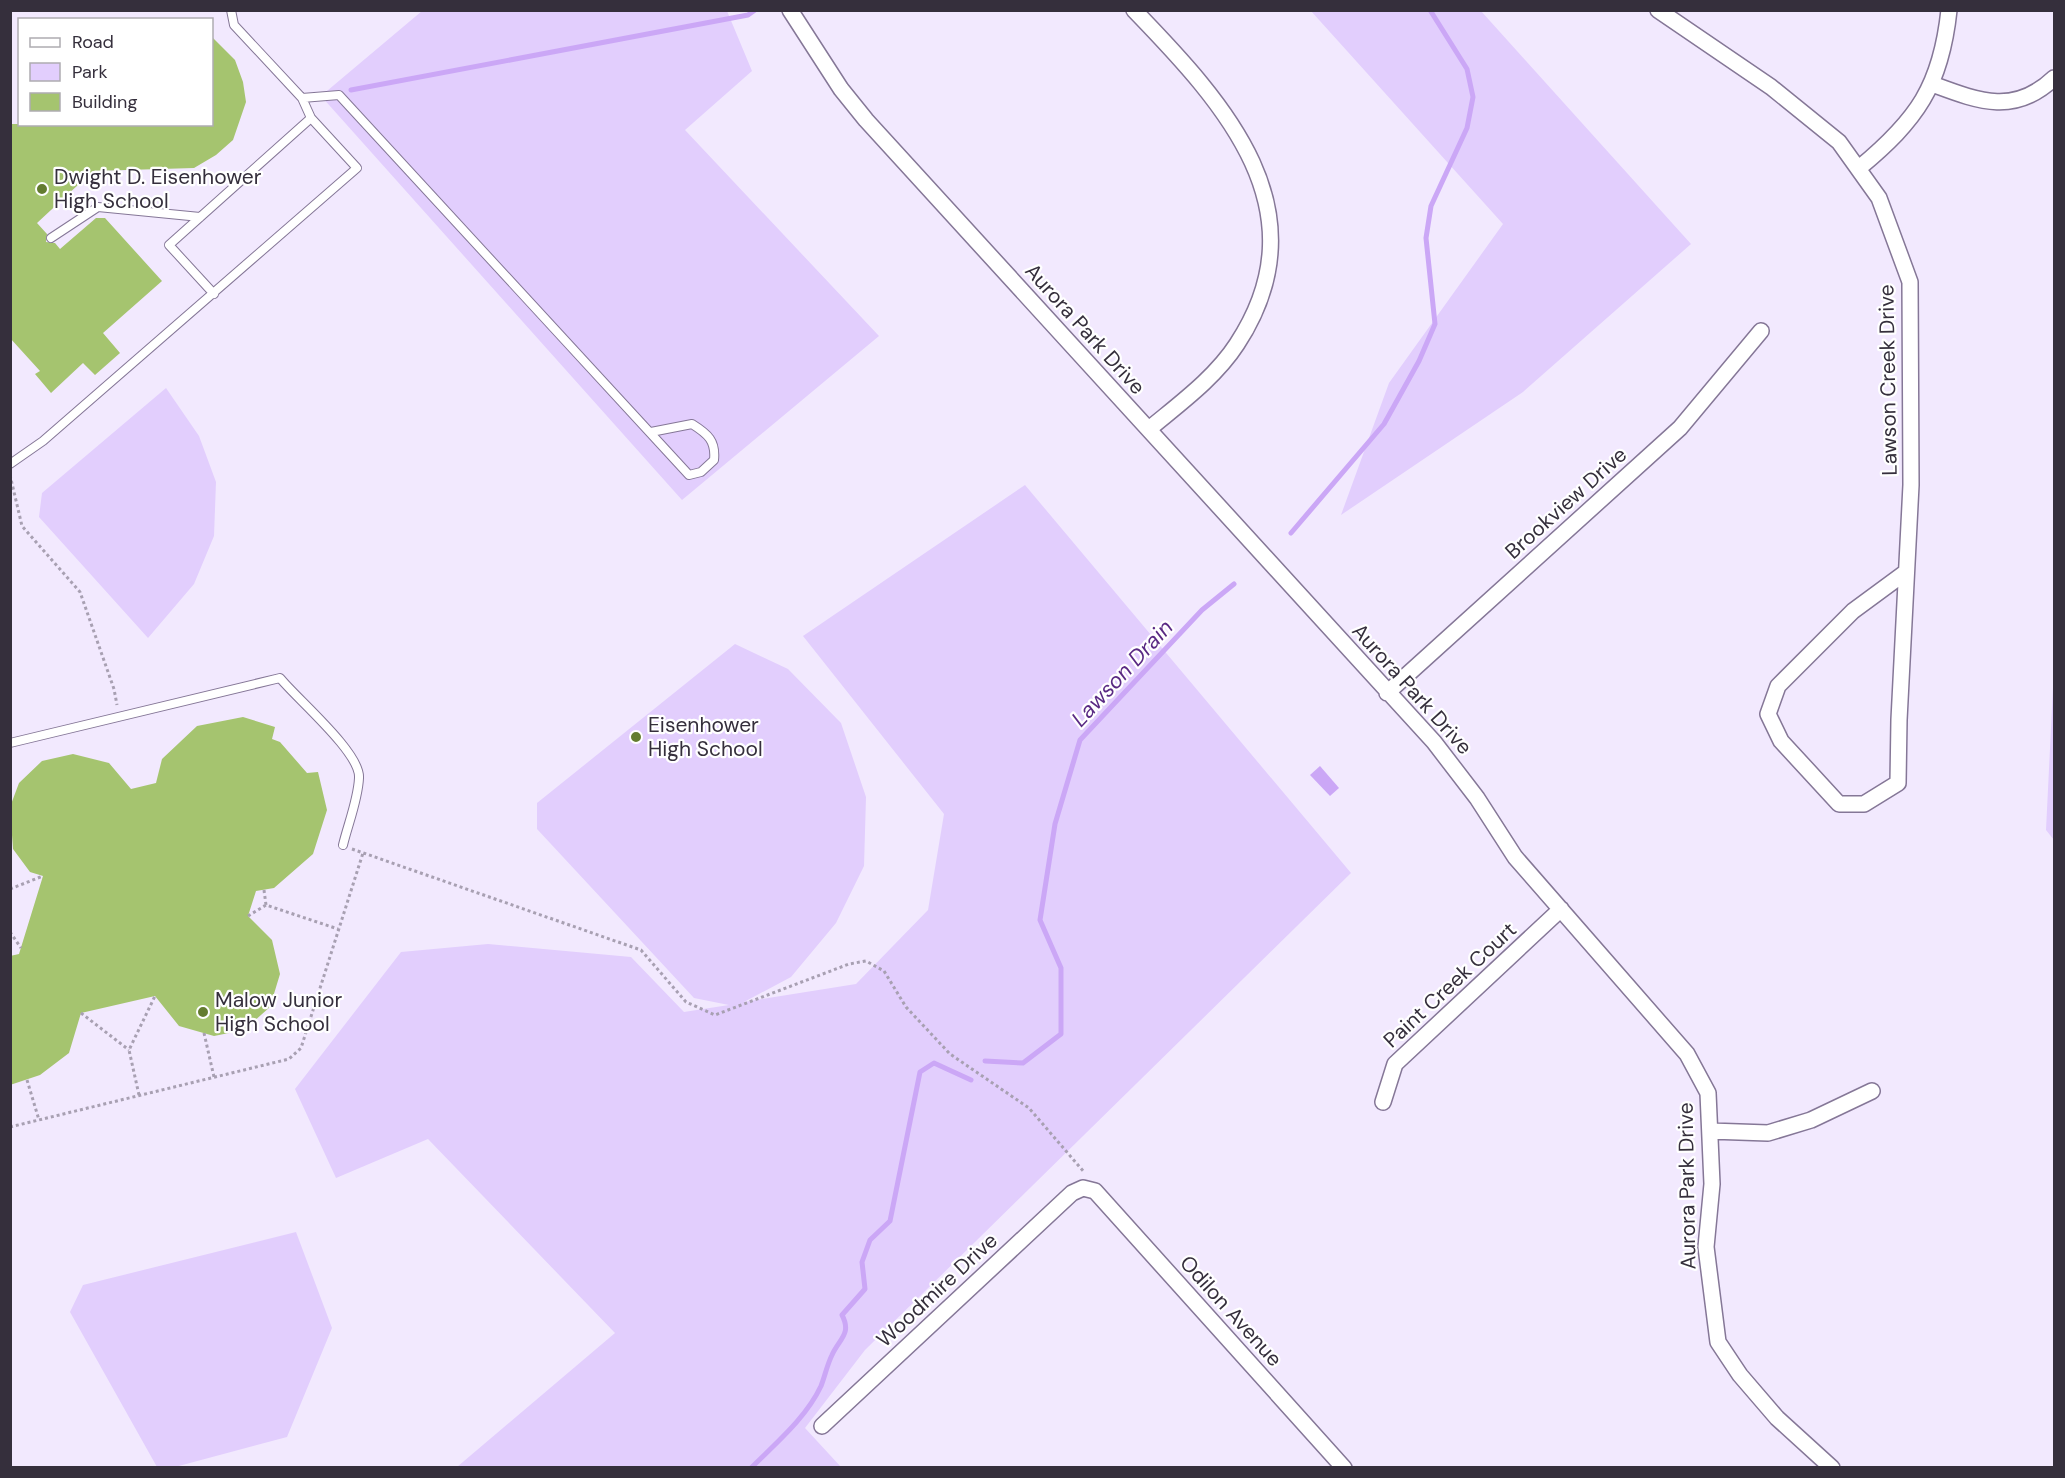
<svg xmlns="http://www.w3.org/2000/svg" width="2065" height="1478" font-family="'DM Sans',sans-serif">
	<rect width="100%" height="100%" fill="#f2e9fe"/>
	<path fill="#e2cefd" d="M422,11H727L752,71L685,130L879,336L682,500L321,96Z
		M1311,11H1481L1691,244L1523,392L1341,515L1389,383L1503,224Z
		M166,388L199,436L216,482L214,536L194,584L148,638L39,517L42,493Z
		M1025,485L1351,873L865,1350L805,1428L841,1467H457L615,1333L428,1139L336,1178L295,1089L401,952L488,944L631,957L684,1012L729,1005L694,998L537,829V803L735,644L788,669L841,723L866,797L864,866L836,923L791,977L744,1002L856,984L928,910L944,814L803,636Z
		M2054,667V840L2046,830Z
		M296,1232L332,1328L287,1437L175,1467H157L70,1312L83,1285Z"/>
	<path fill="#cba7f6" d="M1320,766L1339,788L1330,796L1310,775Z"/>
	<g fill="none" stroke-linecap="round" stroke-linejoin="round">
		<path stroke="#cba7f6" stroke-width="5" d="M351,90L748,15L755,10
			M1291,533L1384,424L1419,361L1435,324L1426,238L1431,206L1467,128L1473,97L1467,69L1430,10
			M985,1061L1023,1063L1061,1034V968L1040,920L1055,824L1080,740L1202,610L1234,584
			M751,1468C776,1443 806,1418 821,1386C825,1376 827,1365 832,1355C839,1339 852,1334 842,1315L865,1289L862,1262L870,1240L890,1221L920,1072L934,1063L971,1080"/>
	</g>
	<path fill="#a5c46f" d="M212,37L235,60L243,82L246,102L233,140L216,155L194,168L93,171L37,223L47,234L46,242L55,243L60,249L96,218H105L162,281L103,333L120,353L95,375L83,363L51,393L35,374L40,371L10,338V124H212Z
		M243,717L275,727L272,739L280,742L307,773L318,772L327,810L313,854L274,888L256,891L248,916L272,940L280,974L270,1007L244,1030L214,1036L179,1026L155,996L81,1013L69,1053L40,1075L10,1085V956L19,954L43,876L30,872L13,849L10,807L19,783L42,761L73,754L109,763L131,789L156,783L162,759L197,726Z"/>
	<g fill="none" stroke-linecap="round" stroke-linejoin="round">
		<g stroke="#857797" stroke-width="10">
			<path id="lane" d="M302,98L339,95L689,475L701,472L714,460C716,441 708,434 692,424L651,432
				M51,238L98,207L200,217
				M214,294L169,245L311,118
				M10,464L43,441L357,168L311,118L302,98L234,25L231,10
				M10,743L280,678C297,699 361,753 359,778C358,800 348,824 343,845"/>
		</g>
		<g stroke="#857797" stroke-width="18">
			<path id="street" d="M790,10L841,89L866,120L1434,742L1477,798L1515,857L1687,1054L1708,1093L1712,1184L1706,1247L1718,1342L1740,1375L1777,1418L1832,1468
				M1134,10C1225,104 1324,211 1237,344C1215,378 1179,404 1149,429
				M1658,10L1771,87L1839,142L1879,198L1910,282L1911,485L1899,720L1898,783L1864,804H1839L1781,741L1768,714L1778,686L1853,611L1906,572
				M1932,84C1978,101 2014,116 2054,78
				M1859,168C1917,120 1941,86 1949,10
				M1387,693L1680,428L1761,331
				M1383,1102L1395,1064L1561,909
				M1710,1131L1768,1133L1811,1120L1872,1091
				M822,1426L1072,1193L1083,1188L1095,1191L1344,1468"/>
		</g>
		<path stroke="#a8a0b2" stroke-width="3" stroke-dasharray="3 3" stroke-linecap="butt" d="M10,475L22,526L80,592L114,689L117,705
			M352,849L641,950L686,1002L715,1015L849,964L866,961L884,971L906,1007L950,1054L1029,1108L1084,1172
			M10,889L43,876
			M264,890L266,905
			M248,916L266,905L338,929
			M10,932L21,948
			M81,1013L129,1050
			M204,1033L214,1077
			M27,1080L39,1120
			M139,1095L129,1050L155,996
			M10,1127L289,1059L301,1048L363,853"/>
		<use href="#lane" stroke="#fff" stroke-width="8"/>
		<use href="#street" stroke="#fff" stroke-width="15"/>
	</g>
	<g fill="#637c2f" stroke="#fff" stroke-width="2">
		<circle cx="42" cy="189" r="6"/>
		<circle cx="636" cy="737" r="6"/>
		<circle cx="203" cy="1012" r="6"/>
	</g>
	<g text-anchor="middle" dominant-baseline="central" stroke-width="4.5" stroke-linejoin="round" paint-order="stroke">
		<g font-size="21" fill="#352f3c" stroke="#fff" text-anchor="start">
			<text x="54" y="177">Dwight D. Eisenhower<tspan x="54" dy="24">High School</tspan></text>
			<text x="648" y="725">Eisenhower<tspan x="648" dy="24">High School</tspan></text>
			<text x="215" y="1000">Malow Junior<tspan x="215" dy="24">High School</tspan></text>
		</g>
		<g font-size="21" fill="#352f3c" stroke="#fff">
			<text transform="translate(1085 329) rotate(48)">Aurora Park Drive</text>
			<text transform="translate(1888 380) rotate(-91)">Lawson Creek Drive</text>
			<text transform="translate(1566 503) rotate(-42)">Brookview Drive</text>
			<text transform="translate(1412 689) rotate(48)">Aurora Park Drive</text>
			<text transform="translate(1450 985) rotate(-43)">Paint Creek Court</text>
			<text transform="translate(1687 1186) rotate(-91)">Aurora Park Drive</text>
			<text transform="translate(937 1290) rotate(-43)">Woodmire Drive</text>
			<text transform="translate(1231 1311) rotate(48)">Odilon Avenue</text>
		</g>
		<g font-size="22" font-style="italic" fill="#5a2a84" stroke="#fff">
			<text transform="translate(1122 673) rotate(-47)">Lawson Drain</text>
		</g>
	</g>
	<rect width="2065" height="1478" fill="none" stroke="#352f3c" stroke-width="24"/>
	<rect x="18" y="18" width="195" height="108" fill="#ffffff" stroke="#aeacb1" stroke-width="1.5"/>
	<rect x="30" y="38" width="30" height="9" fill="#ffffff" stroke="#aeacb1" stroke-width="1.5"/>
	<text x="72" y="48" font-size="18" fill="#352f3c">Road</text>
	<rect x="30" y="63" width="30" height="18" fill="#e2cefd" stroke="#aeacb1" stroke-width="1.5"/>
	<text x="72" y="78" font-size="18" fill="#352f3c">Park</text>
	<rect x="30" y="93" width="30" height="18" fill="#a5c46f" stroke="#aeacb1" stroke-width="1.5"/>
	<text x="72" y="108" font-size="18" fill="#352f3c">Building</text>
</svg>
